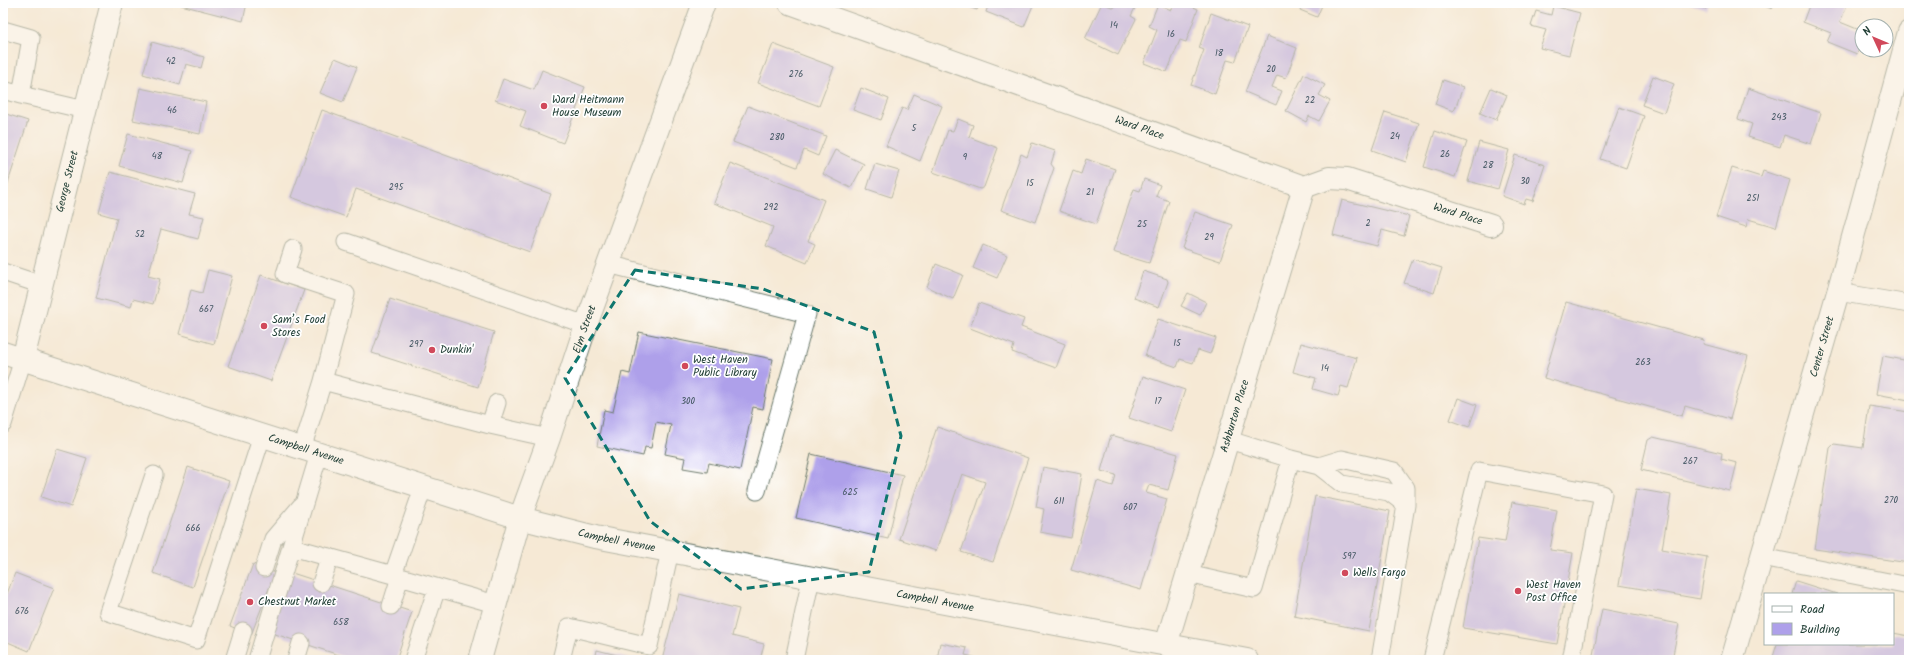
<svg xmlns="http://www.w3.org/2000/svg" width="1912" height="663" font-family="Kalam,sans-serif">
	<rect width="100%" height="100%" fill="#fff"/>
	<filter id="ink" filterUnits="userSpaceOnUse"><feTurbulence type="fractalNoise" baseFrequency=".025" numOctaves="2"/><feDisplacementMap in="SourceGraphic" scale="8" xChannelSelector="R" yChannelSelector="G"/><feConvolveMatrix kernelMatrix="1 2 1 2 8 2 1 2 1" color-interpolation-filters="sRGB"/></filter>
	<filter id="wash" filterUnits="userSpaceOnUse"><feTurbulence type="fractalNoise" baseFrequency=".012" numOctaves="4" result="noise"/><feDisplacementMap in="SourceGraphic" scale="16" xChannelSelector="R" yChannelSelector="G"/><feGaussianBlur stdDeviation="0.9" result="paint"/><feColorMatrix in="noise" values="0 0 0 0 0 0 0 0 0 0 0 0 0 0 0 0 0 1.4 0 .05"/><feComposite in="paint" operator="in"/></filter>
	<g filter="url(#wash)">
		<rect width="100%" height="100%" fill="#f5e9d5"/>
		<g id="blocks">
			<path fill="#aea0ea" d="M182,3H247L243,21L181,5Z
				M958,3H980L977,10Z
				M989,3H1034L1024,27L986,12Z
				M1102,3L1114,8L1116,3L1137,4L1131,16L1136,19L1118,55L1085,39Z
				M1174,3H1183L1198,9L1186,42L1180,40L1167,72L1144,63L1157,30L1149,26L1158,4L1171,10Z
				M1303,3H1323L1317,17L1300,10Z
				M1688,3H1708L1706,9Z
				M1757,3H1775L1772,9Z
				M1810,3H1848L1840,22L1862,31V42L1857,54L1827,42L1831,33L1803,22Z
				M1553,6L1580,13L1569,55L1540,48L1546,30L1531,26L1536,11L1551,15Z
				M1211,13L1248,27L1235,62L1227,60L1215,94L1191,85L1204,50L1199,48Z
				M1267,36L1297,48L1286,78L1277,75L1272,87L1282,91L1276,105L1245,92Z
				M152,42L204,57L201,68L186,64L180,85L143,74Z
				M773,44L834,67L819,106L758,83Z
				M335,58L357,67L343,102L320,93Z
				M542,70L585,87L563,143L520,126L526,111L495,100L503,79L534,90Z
				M1304,74L1325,85L1319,95L1330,101L1319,121L1309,116L1306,122L1286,111Z
				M1653,76L1674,84L1664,113L1642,105Z
				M1443,80L1463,87L1455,109L1453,111L1435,104Z
				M140,88L206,102L200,134L133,120Z
				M861,88L889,99L881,120L853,110Z
				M1491,88L1507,95L1496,120L1480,113Z
				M1748,88L1821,113L1811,144L1784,135L1780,147L1748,137L1752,124L1738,119Z
				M914,94L942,106L920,161L886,146L902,108L907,110Z
				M748,106L826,136L818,156L804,150L797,167L733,142Z
				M1619,107L1644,116L1626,168L1600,159Z
				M322,110L551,194L530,252L356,189L346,217L291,197Z
				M1385,112L1419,123L1406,162L1372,150Z
				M3,113L28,121L3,198Z
				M958,119L973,125L969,137L998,148L984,187L980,189L933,172L948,130L953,131Z
				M1435,131L1467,142L1455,177L1424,167Z
				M128,134L192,151L183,183L119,166Z
				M1479,142L1509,150L1498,189L1468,181Z
				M1032,143L1055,151L1051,164L1054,168L1035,222L1001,210L1021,154L1027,157Z
				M835,150L864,164L851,188L823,174Z
				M1515,155L1545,165L1533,201L1526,199L1524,204L1502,196Z
				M1086,159L1115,169L1096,224L1059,211L1073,171L1081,174Z
				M730,163L824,200L808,241L815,244L807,263L766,246L773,227L714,203Z
				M875,164L899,171L891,197L867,189Z
				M1732,168L1761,177L1763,171L1790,180L1776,227L1748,219L1746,227L1716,217Z
				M110,172L195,194L189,214L204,217L198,239L161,229L148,276L160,279L153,304L133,299L131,307L96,298L117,218L99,213Z
				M1144,179L1160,185L1156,196L1169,201L1149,263L1113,252L1134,189L1140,191Z
				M1342,200L1409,216L1404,236L1382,230L1377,246L1333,235Z
				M1195,212L1233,225L1220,261L1182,248Z
				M983,245L1007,255L997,278L973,268Z
				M1413,259L1442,268L1434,293L1404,283Z
				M936,264L963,275L953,299L927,287Z
				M208,270L232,276L214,344L179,334L191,290L202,293Z
				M1143,271L1167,279L1168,282L1159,307L1134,298Z
				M261,275L304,290L271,381L228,366Z
				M1188,293L1206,302L1200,315L1181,306Z
				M390,299L494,332L478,387L372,353Z
				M1566,302L1704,340L1703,344L1748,356L1730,419L1685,406L1682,416L1544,378Z
				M979,303L1024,319L1021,327L1065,344L1056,368L1012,352L1014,345L970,328Z
				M1158,319L1216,338L1210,354L1198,350L1193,363L1180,359L1177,367L1145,356Z
				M639,332L773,359L763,409L753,407L740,470L709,463L707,472L683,468L685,458L665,454L671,425L656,422L651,448L645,447L643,456L597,446L604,410L613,412L622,372L630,374Z
				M1301,343L1357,358L1348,388L1341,386L1338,396L1313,389L1316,378L1293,372Z
				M1883,356L1909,361V400L1876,394Z
				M1143,376L1185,390L1171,432L1129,418Z
				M1458,398L1477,405L1469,427L1450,420Z
				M1869,406L1909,412V563L1815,549L1830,448L1834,444L1863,448Z
				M937,427L1028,458L993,562L961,552L985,482L962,474L936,551L899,539Z
				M1111,435L1178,454L1168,490L1149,485L1146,493L1167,499L1141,590L1071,570L1097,481L1113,486L1116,475L1101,471Z
				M1653,437L1722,453L1721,459L1737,463L1730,491L1641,470L1648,440Z
				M57,449L87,458L71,507L41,497Z
				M811,454L903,475L888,539L796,518Z
				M188,467L229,481L193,587L153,573Z
				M1043,467L1082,474L1071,538L1040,532L1044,509L1036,507Z
				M1636,489L1671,495L1662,549L1707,557L1700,599L1619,585Z
				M1315,496L1390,511L1369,631L1294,616Z
				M1512,502L1557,510L1550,550L1573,553L1557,644L1463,628L1478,538L1505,542Z
				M253,564L275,573L251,635L230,626Z
				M289,572L412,612L396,660H354L269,632Z
				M15,573L54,588L29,651L3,640V604Z
				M1796,581L1837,594H1792Z
				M679,594L739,609L732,636L764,644L760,660H662Z
				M1602,609L1679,624L1672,660H1592Z
				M1893,633L1909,636V660H1772L1777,644H1893Z
				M940,643L967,648L965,655L986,660H937Z
				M597,650L633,659V660H595Z"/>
		</g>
	</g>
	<g filter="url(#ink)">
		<use href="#blocks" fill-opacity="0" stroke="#6a796c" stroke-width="1"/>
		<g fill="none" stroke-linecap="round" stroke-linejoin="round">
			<g stroke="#6a796c" stroke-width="19">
				<path id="service" d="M3,30L31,38L21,95L85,110
					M3,90L21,95
					M346,242L586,325
					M293,249L285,274L346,294L323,381
					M608,264L807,314L757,491
					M3,272L42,285
					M1838,292L1909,304
					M3,424L23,359
					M490,425L497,403
					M1229,440L1291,459L1319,466L1342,459L1394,471L1406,488V505L1380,660
					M302,449L323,381L490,425L549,438
					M1319,466L1342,484L1389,492L1406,505
					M154,475L108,612L196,640L262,436
					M423,488L393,575L495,604
					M292,547L393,575
					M1762,557L1909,586
					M264,568L273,539L301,506
					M1188,574L1254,589L1291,459
					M321,583L330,557
					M391,606L400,577
					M234,660L243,631
					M257,660L319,454
					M296,660L301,643
					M413,660L437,588
					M561,660L569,627L649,646L670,551
					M794,660L811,578
					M1432,660L1479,471L1603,494L1571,660"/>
			</g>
			<g stroke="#6a796c" stroke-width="24">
				<g id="minor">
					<path id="s1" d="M790,3L1304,187L1329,178L1347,179L1491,225"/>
					<path id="s2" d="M23,359L112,3"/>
					<path id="s3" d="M1166,645L1304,187"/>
					<path id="s4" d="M1732,660L1838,292L1909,32"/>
				</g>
			</g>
			<g stroke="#6a796c" stroke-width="24">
				<g id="secondary">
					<path id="s5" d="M3,353L520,518L595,537L1247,660"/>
					<path id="s6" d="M480,660L520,518L549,438L586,325L704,3"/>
				</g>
			</g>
			<use href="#service" stroke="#fff" stroke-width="17"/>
			<use href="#minor" stroke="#fff" stroke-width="22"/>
			<use href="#secondary" stroke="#fff" stroke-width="22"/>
		</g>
	</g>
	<path d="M0 0H1912V663H0ZM635,270L763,289L874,332L901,436L869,572L741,589L650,521L565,378Z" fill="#f5e9d5" fill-opacity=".55" fill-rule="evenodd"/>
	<path fill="none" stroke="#0f766e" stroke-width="3" stroke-dasharray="8 5" stroke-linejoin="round" d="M635,270L763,289L874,332L901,436L869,572L741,589L650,521L565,378Z"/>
	<g fill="#d1495b" stroke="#fff" stroke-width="1.5">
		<circle cx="544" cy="106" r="4"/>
		<circle cx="264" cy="326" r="4"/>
		<circle cx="432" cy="350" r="4"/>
		<circle cx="685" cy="366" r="4"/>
		<circle cx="1345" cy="573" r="4"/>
		<circle cx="1518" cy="591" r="4"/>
		<circle cx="250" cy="602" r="4"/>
	</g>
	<g text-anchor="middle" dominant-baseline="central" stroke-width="3.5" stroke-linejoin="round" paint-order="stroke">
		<g font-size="9" fill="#435662">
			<text x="1114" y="25">14</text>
			<text x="1171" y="34">16</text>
			<text x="1219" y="53">18</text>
			<text x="171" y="61">42</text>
			<text x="1271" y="69">20</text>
			<text x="796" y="74">276</text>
			<text x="1310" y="100">22</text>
			<text x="172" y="110">46</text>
			<text x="1779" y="117">243</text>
			<text x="914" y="128">5</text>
			<text x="1395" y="136">24</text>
			<text x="777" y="137">280</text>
			<text x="1445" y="154">26</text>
			<text x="157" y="156">48</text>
			<text x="965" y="157">9</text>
			<text x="1488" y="165">28</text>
			<text x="1525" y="181">30</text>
			<text x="1030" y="183">15</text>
			<text x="396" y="187">295</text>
			<text x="1090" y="192">21</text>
			<text x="1753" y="198">251</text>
			<text x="771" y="207">292</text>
			<text x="1368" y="223">2</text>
			<text x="1142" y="224">25</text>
			<text x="140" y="234">52</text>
			<text x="1209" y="237">29</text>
			<text x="206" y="309">667</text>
			<text x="1177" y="343">15</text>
			<text x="416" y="344">297</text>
			<text x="1643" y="362">263</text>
			<text x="1325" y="368">14</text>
			<text x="688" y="401">300</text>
			<text x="1158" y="401">17</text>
			<text x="1690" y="461">267</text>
			<text x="850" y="492">625</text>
			<text x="1891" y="500">270</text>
			<text x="1059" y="501">611</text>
			<text x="1130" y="507">607</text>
			<text x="193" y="528">666</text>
			<text x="1349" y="556">597</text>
			<text x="22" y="611">676</text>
			<text x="341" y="622">658</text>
		</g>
		<g font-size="11" fill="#1f3d34" stroke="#fff" text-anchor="start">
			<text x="552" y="100">Ward Heitmann<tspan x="552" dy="13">House Museum</tspan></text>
			<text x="272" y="320">Sam’s Food<tspan x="272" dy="13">Stores</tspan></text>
			<text x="440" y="350">Dunkin'</text>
			<text x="693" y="360">West Haven<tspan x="693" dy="13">Public Library</tspan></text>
			<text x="1353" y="573">Wells Fargo</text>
			<text x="1526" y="585">West Haven<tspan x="1526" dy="13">Post Office</tspan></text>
			<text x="258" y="602">Chestnut Market</text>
		</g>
		<g font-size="11" fill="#1f3d34" stroke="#fff">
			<text stroke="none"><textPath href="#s1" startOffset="371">Ward Place</textPath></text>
			<text stroke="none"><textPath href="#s2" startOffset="183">George Street</textPath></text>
			<text stroke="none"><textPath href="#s1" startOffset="707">Ward Place</textPath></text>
			<text stroke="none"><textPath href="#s6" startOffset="347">Elm Street</textPath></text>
			<text stroke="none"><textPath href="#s4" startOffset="326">Center Street</textPath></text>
			<text stroke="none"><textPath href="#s3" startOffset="239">Ashburton Place</textPath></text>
			<text stroke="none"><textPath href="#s5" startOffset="318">Campbell Avenue</textPath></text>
			<text stroke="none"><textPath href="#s5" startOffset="642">Campbell Avenue</textPath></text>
			<text stroke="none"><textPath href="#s5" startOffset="966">Campbell Avenue</textPath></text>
		</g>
	</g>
	<rect width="1912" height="663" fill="none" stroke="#fff" stroke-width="16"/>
	<rect x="1764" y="593" width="130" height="52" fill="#ffffff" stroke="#a5b1ae"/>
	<rect x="1772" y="606" width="20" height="6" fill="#ffffff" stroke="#a5b1ae"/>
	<text x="1800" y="613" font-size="12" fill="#1f3d34">Road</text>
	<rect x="1772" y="623" width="20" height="12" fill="#aea0ea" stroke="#a5b1ae"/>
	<text x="1800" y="633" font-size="12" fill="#1f3d34">Building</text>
	<g transform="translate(1874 38) rotate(314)"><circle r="19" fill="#ffffff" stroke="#a5b1ae"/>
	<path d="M0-3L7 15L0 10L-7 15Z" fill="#d1495b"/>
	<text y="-6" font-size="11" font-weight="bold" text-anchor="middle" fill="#1f3d34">N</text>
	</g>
</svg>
